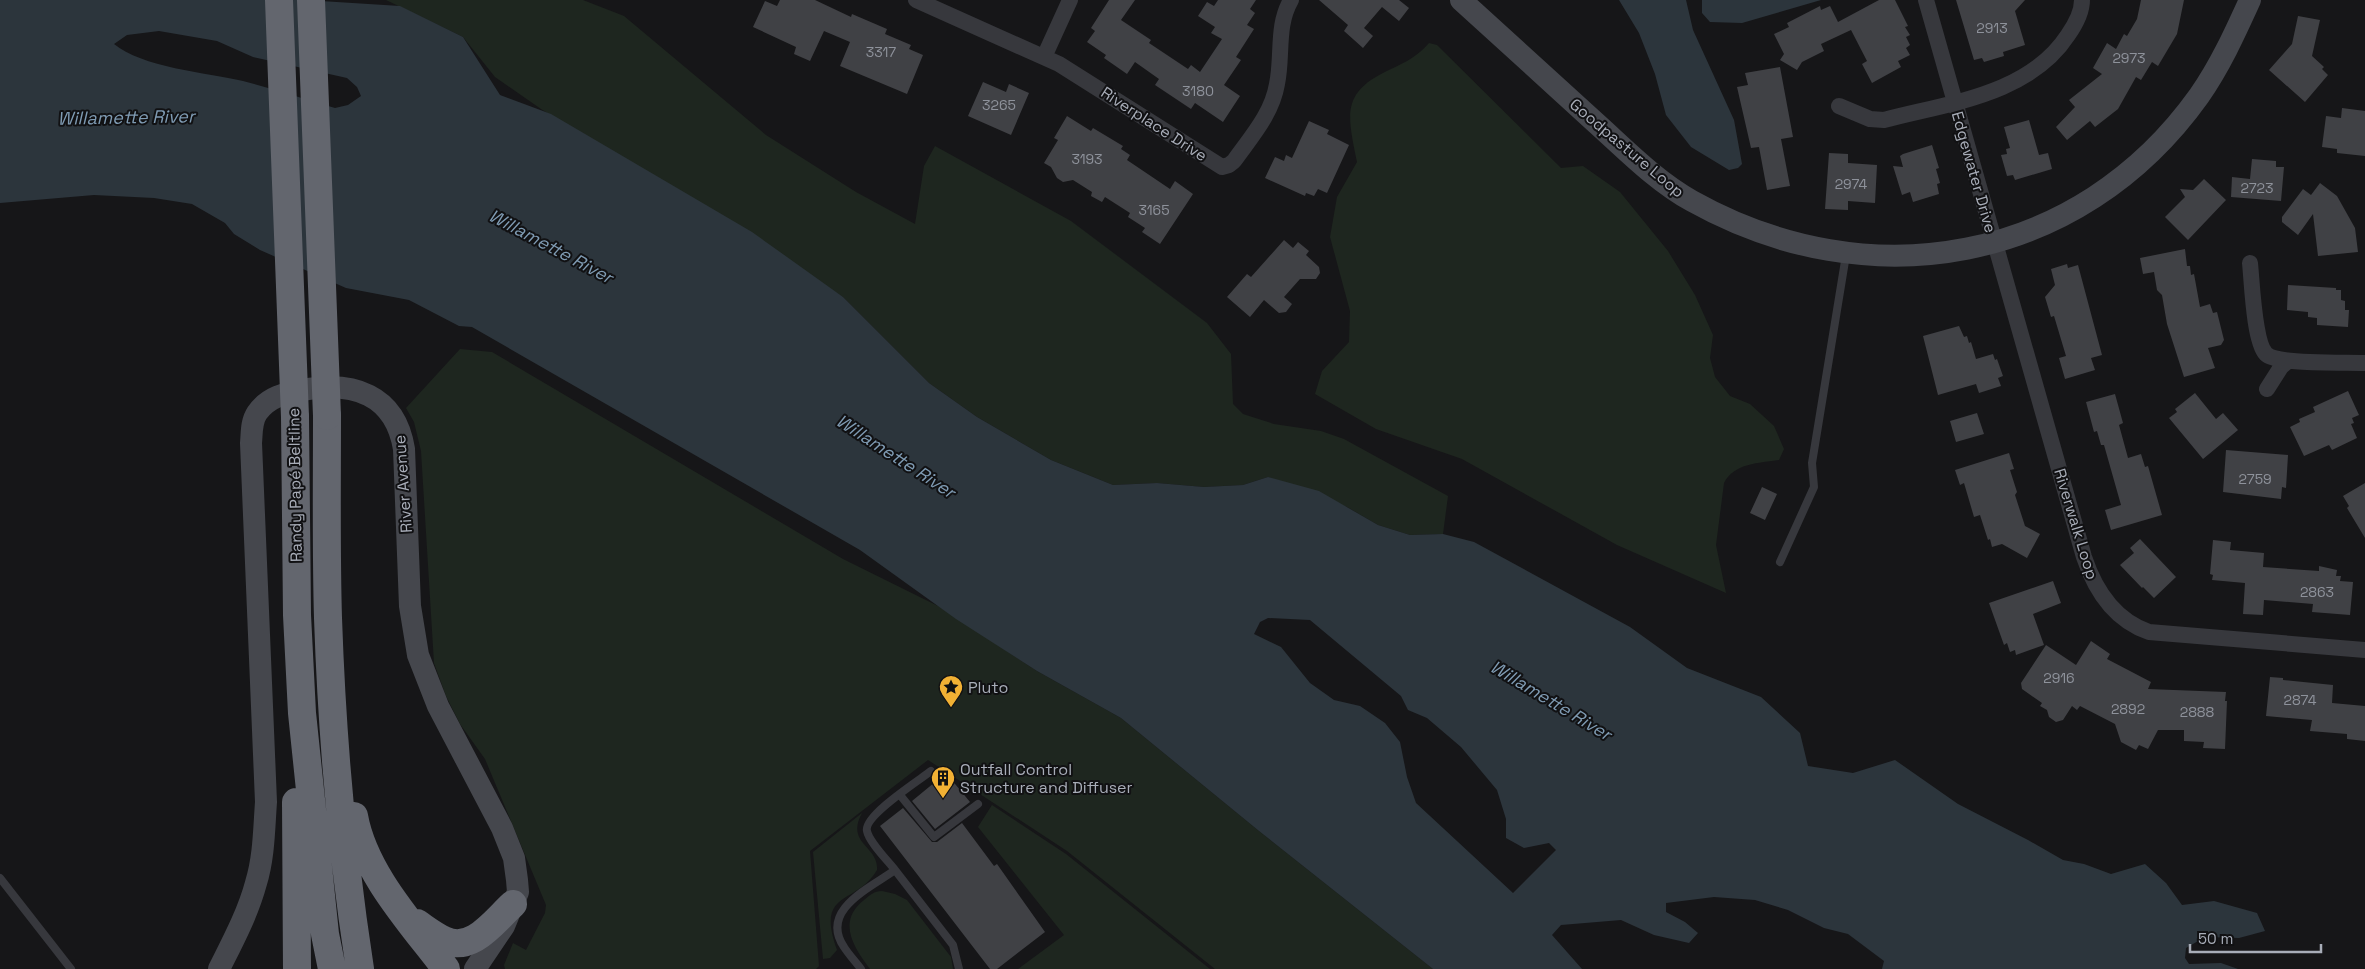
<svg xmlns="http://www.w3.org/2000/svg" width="2365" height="969" font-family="'Space Grotesk',sans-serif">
	<rect width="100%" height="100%" fill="#161618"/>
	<path fill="#1e261f" d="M386,0H583L624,16L766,135L856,192L915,224L924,166L935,146L1071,221L1207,323L1231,354L1233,404L1243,414L1274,424L1321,431L1344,439L1448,496L1443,534L1410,535L1378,525L1347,507L1268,477L1243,485L1204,487L1157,483L1113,485L1051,460L977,417L929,383L843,297L541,109L495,77L463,37Z
		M1429,43L1437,45L1561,168L1583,166L1620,192L1668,251L1695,295L1713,335L1710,358L1715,377L1730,396L1750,404L1774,426L1784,449L1779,460C1759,463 1734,463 1724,483L1716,545L1726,593L1617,545L1462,459L1376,429L1315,394L1322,371L1349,342L1350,311L1330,237L1337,197L1357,162C1347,113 1341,92 1391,69C1406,62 1418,56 1429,43Z
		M460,349L492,352L843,559L940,607L1037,671L1121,718L1259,831L1433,969H1215L1067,851L928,760L810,851L819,966L816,969H505L504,965L513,943L526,950L545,913L546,905L485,759L460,724L446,696L434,663L421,451L414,422L406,408Z
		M992,805L1066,854L1210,969H1018L1064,935L978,827Z
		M862,813C845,844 879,846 877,870C856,906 815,889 837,950L830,958L823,959L813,852Z
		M882,891L895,894L907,900L951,957L953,969H870C853,947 837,921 864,900C870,895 874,891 882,891Z"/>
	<path fill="#2c353c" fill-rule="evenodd" d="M0,0H305L400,6L463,37L500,95L551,114L752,232L843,297L929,383L977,417L1051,460L1113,485L1157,483L1204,487L1243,485L1268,477L1319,491L1378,525L1410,535L1443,534L1474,542L1630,627L1687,668L1761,697L1800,733L1808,766L1853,773L1895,760L1958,804L2028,840L2063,860L2084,864L2111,874L2145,864L2166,883L2182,905L2214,901L2257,913L2265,931L2239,938L2205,937L2186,948L2185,958L2189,964L2221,963L2238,969H1882L1884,961L1848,934L1824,928L1788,910L1755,900L1714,897L1666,903V912L1685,922L1698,933L1689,943L1654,935L1621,920L1561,925L1552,935L1582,969H1433L1259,831L1121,718L1037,671L956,619L860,550L472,327L459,326L409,300L346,288L260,250L234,234L225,223L192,204L154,198L94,195L0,203ZM159,31L217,41L253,57L347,78L357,87L361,96L348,105L335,108C304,99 274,89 243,81C207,73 141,67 114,44L127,35ZM1268,618L1310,620L1401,696L1408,710L1427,718L1461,747L1497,790L1506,819V838L1524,848L1549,843L1556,850L1513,893L1416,803L1407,777L1400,742L1385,723L1360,706L1334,700L1310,683L1281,647L1254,634L1260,622Z
		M1619,0H1686L1693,30L1734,120L1742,164L1738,168L1729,170L1691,147L1666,115L1655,74L1639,33Z
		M1702,0H1821L1742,23L1710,22L1702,13Z"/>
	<path fill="#404145" d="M780,0H815L851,17L852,14L887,29L885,34L911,45L909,49L923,55L907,94L840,66L850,42L824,31L810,61L794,54L796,47L753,27L765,1L777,6Z
		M1109,0H1135L1121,20L1151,40L1149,43L1188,69L1191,65L1200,72L1222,39L1211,33L1215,27L1198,16L1207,2L1214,6L1218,0H1256L1250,9L1255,13L1247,25L1254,29L1236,57L1241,60L1224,85L1240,96L1223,122L1195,103L1191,109L1155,85L1159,79L1135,62L1127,74L1104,58L1106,55L1087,42L1095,31L1091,28Z
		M1319,0H1399L1409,8L1399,21L1382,7L1364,28L1373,36L1363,48L1344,31L1348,25Z
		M1879,0H1895L1908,26L1905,27L1910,35L1906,37L1910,45L1906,48L1910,55L1898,61L1901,67L1872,83L1862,64L1867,61L1851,30L1821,44L1824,51L1802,62L1797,70L1780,60L1784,54L1774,34L1789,27L1787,23L1820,6L1821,10L1830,6L1838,22Z
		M1956,0H2025L2015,11L2025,45L2003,52L2004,56L1984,62L1982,58L1974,60Z
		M2141,0H2184L2177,34L2158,66L2152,62L2141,80L2136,77L2118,109L2095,127L2090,121L2067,140L2056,127L2075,107L2069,100L2102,74L2093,68L2107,43L2116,49L2124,34L2127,36L2137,19Z
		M2298,16L2320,20L2312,56L2324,67L2322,69L2328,75L2305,102L2269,70L2292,44Z
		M1780,67L1793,137L1781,139L1790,186L1767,190L1759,147L1751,148L1737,87L1748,85L1745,73Z
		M983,82L1006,92L1009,84L1029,93L1011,135L968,116Z
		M2342,108L2365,111V156L2337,153V149L2322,147L2326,116L2341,118Z
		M1067,116L1091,131L1093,128L1123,146L1121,149L1130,155L1127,160L1170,189L1175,181L1193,194L1160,244L1142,232L1145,228L1128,217L1130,213L1105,197L1102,202L1091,196L1092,192L1073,180L1063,182L1057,178L1051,167L1044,163L1058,140L1054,138Z
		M2029,120L2039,155L2048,153L2052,169L2015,180L2013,175L2007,176L2001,155L2007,154L2006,149L2010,148L2004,127Z
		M1309,121L1329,130L1327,134L1349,145L1327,193L1318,189L1314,196L1306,193L1305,196L1265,178L1275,157L1284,161L1286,155L1292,158Z
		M1932,145L1939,168L1936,169L1940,183L1937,184L1939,194L1913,202L1910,192L1902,195L1893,166L1903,167L1900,156L1903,154Z
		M1829,153L1848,154V163L1877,165L1875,203L1848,201V210L1825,209Z
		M2252,159L2276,161V167H2284L2281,201L2231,197L2232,177L2250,179Z
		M2204,179L2226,200L2188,240L2165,217L2185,197L2180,189L2193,190Z
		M2320,183L2337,196L2355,228L2358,252L2318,256L2313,214L2298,235L2282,222V217L2303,189L2311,195Z
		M1284,240L1293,248L1298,242L1309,251L1306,255L1319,267L1320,273L1316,279H1300L1284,297L1292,304L1286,312L1279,313L1264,300L1250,317L1227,297L1247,274L1251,277Z
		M2185,249L2187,266H2190L2191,275L2194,274L2200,307L2210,304L2213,313L2217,312L2224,340L2221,345L2208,348L2215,368L2184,377L2167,324L2162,295L2157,290L2154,272L2143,274L2140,258Z
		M2067,264L2068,268L2078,265L2102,355L2091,358L2095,370L2065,379L2059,358L2066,356L2054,316L2051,317L2045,297L2055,285L2051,269Z
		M2288,285L2336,288V290H2341V300L2345,301V310H2349L2348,327L2317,325V318L2308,317V312L2287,310Z
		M1959,326L1964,337L1967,336L1969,343L1971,342L1976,359L1993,354L1995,360L1997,359L2003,376L1998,378L2001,386L1979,393L1976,384L1938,395L1923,336Z
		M2348,391L2359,415L2352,418L2354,423L2351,424L2357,438L2332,450L2329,445L2304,456L2290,427L2300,422L2299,419L2315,412L2313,407Z
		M2195,393L2216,419L2223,413L2238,430L2203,459L2169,418L2177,412L2175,409Z
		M2115,394L2123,423L2119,425L2128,458L2141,454L2145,467L2148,466L2162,515L2111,530L2105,510L2121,505L2104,445H2101L2097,431L2094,432L2086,402Z
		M1977,413L1984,434L1956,442L1950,421Z
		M2226,450L2288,455L2286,488L2282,487L2281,499L2223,492Z
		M2009,453L2014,469L2010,470L2017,492L2015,495L2025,526L2040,534L2027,558L2002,544L1992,547L1990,539L1988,540L1980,515L1974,517L1964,483L1960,485L1955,470Z
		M2365,483V538L2347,508L2349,506L2343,496Z
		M1762,487L1777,494L1765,520L1750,513Z
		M2140,539L2176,577L2154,598L2143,587L2142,588L2120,565L2134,553L2130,548Z
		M2213,540L2231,542L2230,550L2264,553L2263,567L2319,571V566L2337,570L2336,576H2341L2340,581L2353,582L2350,615L2312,612L2313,604L2264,600L2263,615L2243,614L2245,583L2212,580L2213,575L2210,574Z
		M2053,581L2061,603L2033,614L2044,645L2016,655L2015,650L2010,652L2007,643L2004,645L1989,603Z
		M2091,641L2110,654L2107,659L2151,682L2148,689L2226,692L2225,701H2227L2225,749L2203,748L2204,742L2184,741V730H2158L2148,749L2139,745L2136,750L2121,742L2115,724L2080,706L2077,710L2072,706L2063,720L2056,722L2049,717L2047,710L2040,706L2042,703L2022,689L2021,683L2046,645L2076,665Z
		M2270,677L2283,678V680L2333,685L2332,703L2365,706V741L2347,739V734L2310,731L2312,720L2266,716Z
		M946,773L970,802L935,829L912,801Z
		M903,808L932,842H937L962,823L994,866L997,864L1045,932L997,969H990L880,826Z"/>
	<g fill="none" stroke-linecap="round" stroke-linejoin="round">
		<path stroke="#37383d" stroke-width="8" d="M1780,562L1814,487L1812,463L1846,255
			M900,795L934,837L978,804
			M895,870C888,861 869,842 867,831C863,816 918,781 931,771
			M0,878L71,969
			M861,969C856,962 849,955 844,947C819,910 870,888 895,870L953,945L959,969"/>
		<path stroke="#37383d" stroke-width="16" d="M916,0L1059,64L1222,167L1229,165L1234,161C1251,137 1272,114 1277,84C1283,55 1276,26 1291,0
			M1926,0L2084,557C2095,590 2114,620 2149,632L2365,650
			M1044,57L1070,0
			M1839,106L1870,119L1884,120C1948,103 2029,95 2068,35C2075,25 2082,13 2082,0
			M2250,263C2252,282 2254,342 2266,354C2277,365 2347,362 2365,363
			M2267,389L2281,367L2288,361"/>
		<path stroke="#45474d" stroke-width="22" d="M1461,0C1506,41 1551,82 1596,123C1626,150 1656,181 1692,201C1869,300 2079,264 2199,96C2220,66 2235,33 2250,0
			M219,969C233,941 248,913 256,883C264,857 264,829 266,802L251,443C252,433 251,422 257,413C268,397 285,393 303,390C353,381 395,394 404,449L410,606L418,655L438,706L502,828L514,858L517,880L518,892L504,926L475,969"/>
		<path stroke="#63666e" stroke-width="28" d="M327,416C327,483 326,551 328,618C332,735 342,853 360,969
			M295,417L297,615L302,713L325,934L332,969
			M296,802L297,969
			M354,816C364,873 412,924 446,969
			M417,923C426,929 435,936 444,940C472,954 495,920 513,904"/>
		<path stroke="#63666e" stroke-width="28" d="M279,0L295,417
			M311,0L327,416"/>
	</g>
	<defs>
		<g id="sight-pin" transform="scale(1.25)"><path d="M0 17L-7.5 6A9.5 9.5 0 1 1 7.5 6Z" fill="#f2b134" stroke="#111113"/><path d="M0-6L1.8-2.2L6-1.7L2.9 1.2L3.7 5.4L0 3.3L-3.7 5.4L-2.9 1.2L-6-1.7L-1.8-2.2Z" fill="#111"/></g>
		<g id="building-pin" transform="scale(1.25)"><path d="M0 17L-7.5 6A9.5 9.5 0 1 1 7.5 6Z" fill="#f2b134" stroke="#111113"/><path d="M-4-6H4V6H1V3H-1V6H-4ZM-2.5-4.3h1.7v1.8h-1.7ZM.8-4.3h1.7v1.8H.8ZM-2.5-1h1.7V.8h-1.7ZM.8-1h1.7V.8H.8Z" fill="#111"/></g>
	</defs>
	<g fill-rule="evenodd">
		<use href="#sight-pin" x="951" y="687"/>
		<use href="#building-pin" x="943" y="778"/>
	</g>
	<g text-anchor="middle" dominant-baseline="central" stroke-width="4" stroke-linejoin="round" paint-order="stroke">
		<g font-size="14" fill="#8e929b">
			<text x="1992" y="28">2913</text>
			<text x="881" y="52">3317</text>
			<text x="2129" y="58">2973</text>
			<text x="1198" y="91">3180</text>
			<text x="999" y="105">3265</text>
			<text x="1087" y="159">3193</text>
			<text x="1851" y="184">2974</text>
			<text x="2257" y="188">2723</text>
			<text x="1154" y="210">3165</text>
			<text x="2255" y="479">2759</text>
			<text x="2317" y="592">2863</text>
			<text x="2059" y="678">2916</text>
			<text x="2300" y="700">2874</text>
			<text x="2128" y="709">2892</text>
			<text x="2197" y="712">2888</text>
		</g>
		<g font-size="16" fill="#a8adb8" stroke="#111113">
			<text transform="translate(1154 124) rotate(33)">Riverplace Drive</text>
			<text transform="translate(1627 148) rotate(40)">Goodpasture Loop</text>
			<text transform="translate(1974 172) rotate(74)">Edgewater Drive</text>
			<text transform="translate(403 484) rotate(-94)">River Avenue</text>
			<text transform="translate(295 485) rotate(-91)">Randy Papé Beltline</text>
			<text transform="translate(2076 524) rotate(73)">Riverwalk Loop</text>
		</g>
		<g font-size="16" fill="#a8adb8" stroke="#111113" text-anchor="start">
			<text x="968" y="687">Pluto</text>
			<text x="960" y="769">Outfall Control<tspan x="960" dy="18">Structure and Diffuser</tspan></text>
		</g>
		<g font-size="18" font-style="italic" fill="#7f9bb3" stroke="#111113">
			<text transform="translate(126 117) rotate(-1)">Willamette River</text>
			<text transform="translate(551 246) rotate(28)">Willamette River</text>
			<text transform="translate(896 456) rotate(33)">Willamette River</text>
			<text transform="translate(1551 700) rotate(31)">Willamette River</text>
		</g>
	</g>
	<path d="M2190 944v8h131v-8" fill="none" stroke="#a8adb8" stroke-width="2.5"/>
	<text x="2198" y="944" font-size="15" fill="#a8adb8" stroke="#111113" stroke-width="4" paint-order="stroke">50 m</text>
</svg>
